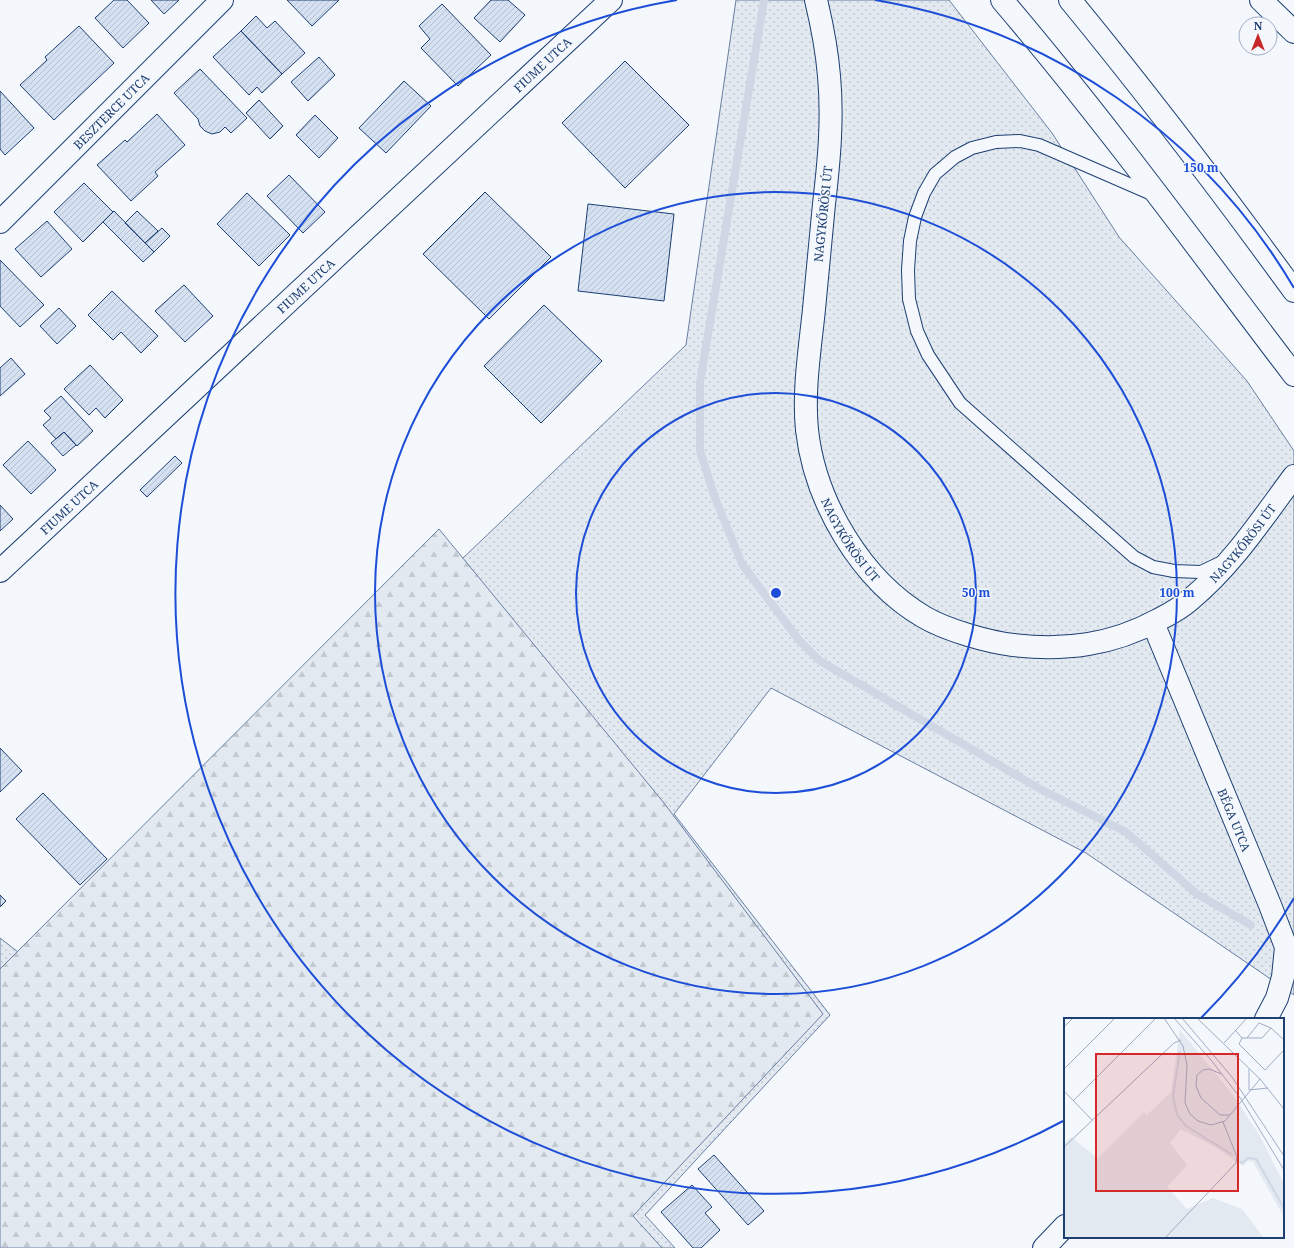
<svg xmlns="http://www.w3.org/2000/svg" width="1294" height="1248" font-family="'Noto Serif',serif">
	<defs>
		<pattern id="grass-dots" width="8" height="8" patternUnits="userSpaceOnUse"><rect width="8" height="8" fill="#e3e9f0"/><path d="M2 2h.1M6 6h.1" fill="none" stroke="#c2c9d1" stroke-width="1.8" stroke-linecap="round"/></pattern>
		<pattern id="forest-firs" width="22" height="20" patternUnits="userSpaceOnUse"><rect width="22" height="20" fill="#e3e9f0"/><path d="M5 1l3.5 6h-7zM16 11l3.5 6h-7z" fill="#c2c9d1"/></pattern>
		<pattern id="building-hatch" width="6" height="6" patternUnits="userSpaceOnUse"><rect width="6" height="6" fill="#d5e0f0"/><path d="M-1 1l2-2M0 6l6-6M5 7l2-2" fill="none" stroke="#b6c1d1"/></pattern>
	</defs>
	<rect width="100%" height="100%" fill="#f4f7fb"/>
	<path fill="url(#grass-dots)" stroke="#687fa3" d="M736,0H949L1052,133L1119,237L1247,381L1294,451V995L1086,853L771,688L674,814L830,1015L645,1215L675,1248H0V938L36,966L686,345Z"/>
	<path fill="url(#forest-firs)" stroke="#687fa3" d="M439,529L664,803L823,1014L633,1216L662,1248H0V969Z"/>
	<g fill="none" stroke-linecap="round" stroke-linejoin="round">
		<path stroke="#cfd7e4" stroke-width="8" d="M764,0L700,382V451L715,498L742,564L798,639L820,661L1042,790L1126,832L1197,894L1251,925"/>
	</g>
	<path fill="url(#building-hatch)" stroke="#1d3f73" d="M114,0H127L149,23L123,48L95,18Z
		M151,0H179L164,14Z
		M287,0H339L312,26Z
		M491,0H508L525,15L500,42L474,18Z
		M442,4L491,55L458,86L421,48L430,39L419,26Z
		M256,16L267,28L275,21L305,53L282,74L241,31Z
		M79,26L114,63L54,120L20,85L47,60L45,57Z
		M241,31L282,74L262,93L257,87L249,95L213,57Z
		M319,57L335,75L308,101L291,82Z
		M625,61L689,125L625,188L562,123Z
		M200,69L247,118L231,133L225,127L220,132L212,134L205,131L200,126L198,119L174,93Z
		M404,81L431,106L386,153L359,128Z
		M0,91L34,128L5,155L0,149Z
		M259,100L283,126L270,139L246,113Z
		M157,114L185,145L155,172L158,176L131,201L97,165L125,140L127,142Z
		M315,115L338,138L319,158L296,135Z
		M289,175L325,212L303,233L267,196Z
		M84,183L113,212L83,242L54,212Z
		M485,192L551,257L489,319L423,254Z
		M247,193L290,235L259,266L217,224Z
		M588,204L674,214L664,301L578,291Z
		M114,211L154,252L143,262L103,222Z
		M137,211L158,231L145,243L125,223Z
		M47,221L72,249L41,277L15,249Z
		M162,228L170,236L154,252L145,243Z
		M0,260L44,305L20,327L0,306Z
		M184,285L213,316L185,342L155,311Z
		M112,291L158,336L141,353L121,332L113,340L88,315Z
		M544,305L602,361L541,423L484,366Z
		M59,308L76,326L57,344L40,326Z
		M11,358L25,374L0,396V368Z
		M90,365L123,400L105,418L96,408L89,415L64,389Z
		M61,396L93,431L77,446L64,432L56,439L43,425L51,418L44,411Z
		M64,432L76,445L63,456L51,443Z
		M28,441L56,470L31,494L3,465Z
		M175,456L182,463L147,497L140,490Z
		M0,505L13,519L0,531Z
		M0,748L22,771L0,792Z
		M43,793L107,859L80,885L16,819Z
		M0,895L6,901L0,907Z
		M714,1155L764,1211L748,1225L698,1169Z
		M692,1185L712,1207L705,1213L720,1230L701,1248H693L661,1212Z"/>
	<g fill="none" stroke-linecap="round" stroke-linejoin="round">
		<g stroke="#1d3f73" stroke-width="14">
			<path id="service" d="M1154,195L1039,145L1020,141L996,142L972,148L955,157L935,174L924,193L915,217L910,241L908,270L909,299L917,331L928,355L960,403L1134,557L1153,567L1174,571L1201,572L1222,562"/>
		</g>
		<g stroke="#1d3f73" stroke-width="24">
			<g id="minor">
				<path id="s1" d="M0,222L222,0"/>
				<path id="s2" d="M1153,623L1270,905L1286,947L1283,977L1277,998L1266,1019"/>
				<path d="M1044,1248L1065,1226"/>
			</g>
		</g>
		<g stroke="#1d3f73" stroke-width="24">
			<g id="tertiary">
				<path id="s3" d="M0,571L611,0"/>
			</g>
		</g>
		<g stroke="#1d3f73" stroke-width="24">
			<g id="secondary">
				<path id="s4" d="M816,0C822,25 827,51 829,76C833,119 829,161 824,204C821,239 817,274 814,309C810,349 803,390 807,430C815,502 861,580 924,617C946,630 988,642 1013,645C1065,651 1112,645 1158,620C1170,614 1181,608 1191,599C1232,565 1262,519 1294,476"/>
				<path d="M1261,0L1294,32"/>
			</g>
		</g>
		<g stroke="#1d3f73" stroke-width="24">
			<path id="primary" d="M1002,0C1105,121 1198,249 1294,375
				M1070,0C1148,95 1222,192 1294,291"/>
		</g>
		<use href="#service" stroke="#f4f7fb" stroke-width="12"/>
		<use href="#minor" stroke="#f4f7fb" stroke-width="22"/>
		<use href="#tertiary" stroke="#f4f7fb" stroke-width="22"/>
		<use href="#secondary" stroke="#f4f7fb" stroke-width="22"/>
		<use href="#primary" stroke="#f4f7fb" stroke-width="22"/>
	</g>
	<g fill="none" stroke="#1d4ed8" stroke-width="2">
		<circle cx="776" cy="593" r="200"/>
		<circle cx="776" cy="593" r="401"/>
		<path d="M1294 898A601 601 0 0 1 1201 1018M1063 1121A601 601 0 1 1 677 0M875 0A601 601 0 0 1 1294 288"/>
	</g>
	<g text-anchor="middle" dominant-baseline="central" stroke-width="3" stroke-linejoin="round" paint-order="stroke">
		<g font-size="12" fill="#1d3f73" stroke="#f4f7fb">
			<text stroke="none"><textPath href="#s3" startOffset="742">FIUME UTCA</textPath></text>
			<text stroke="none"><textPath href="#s1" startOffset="157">BESZTERCE UTCA</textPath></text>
			<text transform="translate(823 214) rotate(-84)">NAGYKŐRÖSI ÚT</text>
			<text stroke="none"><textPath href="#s3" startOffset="418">FIUME UTCA</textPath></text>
			<text stroke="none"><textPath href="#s3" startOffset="94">FIUME UTCA</textPath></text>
			<text stroke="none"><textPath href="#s4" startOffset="552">NAGYKŐRÖSI ÚT</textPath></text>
			<text stroke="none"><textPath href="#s4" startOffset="1019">NAGYKŐRÖSI ÚT</textPath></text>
			<text stroke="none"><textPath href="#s2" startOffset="213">BÉGA UTCA</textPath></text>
		</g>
	</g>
	<g transform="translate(1064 1018)">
		<rect width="220" height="220" fill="#f4f7fb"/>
		<path d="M116,12L169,77L196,118L220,166V199L189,144L184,143L179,148L151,129L117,111L106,125L123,147L103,169L123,191L149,180L178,191L200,220H0V126L7,119L36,142L107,74Z" fill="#e3e9f0"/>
		<path d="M80,94L122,147L102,169L123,193L97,220H54L12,174L9,178L3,171Z" fill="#e3e9f0"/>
		<path fill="none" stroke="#cfd7e4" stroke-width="2" d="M116,33L109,78L113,97L122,108L169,137M176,143L178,145L184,140L192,141L220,190"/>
		<path fill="none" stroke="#9eadc5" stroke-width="1" d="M100,0L119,28L123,47L121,85L126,96L134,103L147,107L161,103L196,61M110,0L147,42L177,81L220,152M118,0L168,59L220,138M133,0L196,61L220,91M0,9L9,0M172,13L178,20H198L207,10M178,20L175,26L201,52L220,32M183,20L195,5L207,10L220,22M160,25L183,0M0,51L51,0M157,56L146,51L139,52L133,57L132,68L137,80L156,97H166M185,72V51M185,72L204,70M0,73L28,102M9,83L92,0M0,129L110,25L117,22M101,220L172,145L173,139L159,104"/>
		<path fill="#d62828" fill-opacity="0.15" stroke="#d62828" stroke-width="2" d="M32,36H174V173H32Z"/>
		<rect width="220" height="220" fill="none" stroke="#1d3f73" stroke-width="2"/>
	</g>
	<circle cx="776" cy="593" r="6" fill="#1d4ed8" stroke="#f4f7fb" stroke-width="2"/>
	<g font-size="12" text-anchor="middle" font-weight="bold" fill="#1d4ed8" stroke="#f4f7fb" stroke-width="3" stroke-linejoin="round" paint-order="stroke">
		<text x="1201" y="172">150 m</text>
		<text x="976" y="597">50 m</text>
		<text x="1177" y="597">100 m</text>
	</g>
	<g transform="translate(1258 36)"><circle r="19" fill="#f4f7fb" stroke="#9eadc5"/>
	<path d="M0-3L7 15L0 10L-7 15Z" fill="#c62828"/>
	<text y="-6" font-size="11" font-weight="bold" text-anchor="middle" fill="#1d3f73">N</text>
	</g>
</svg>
